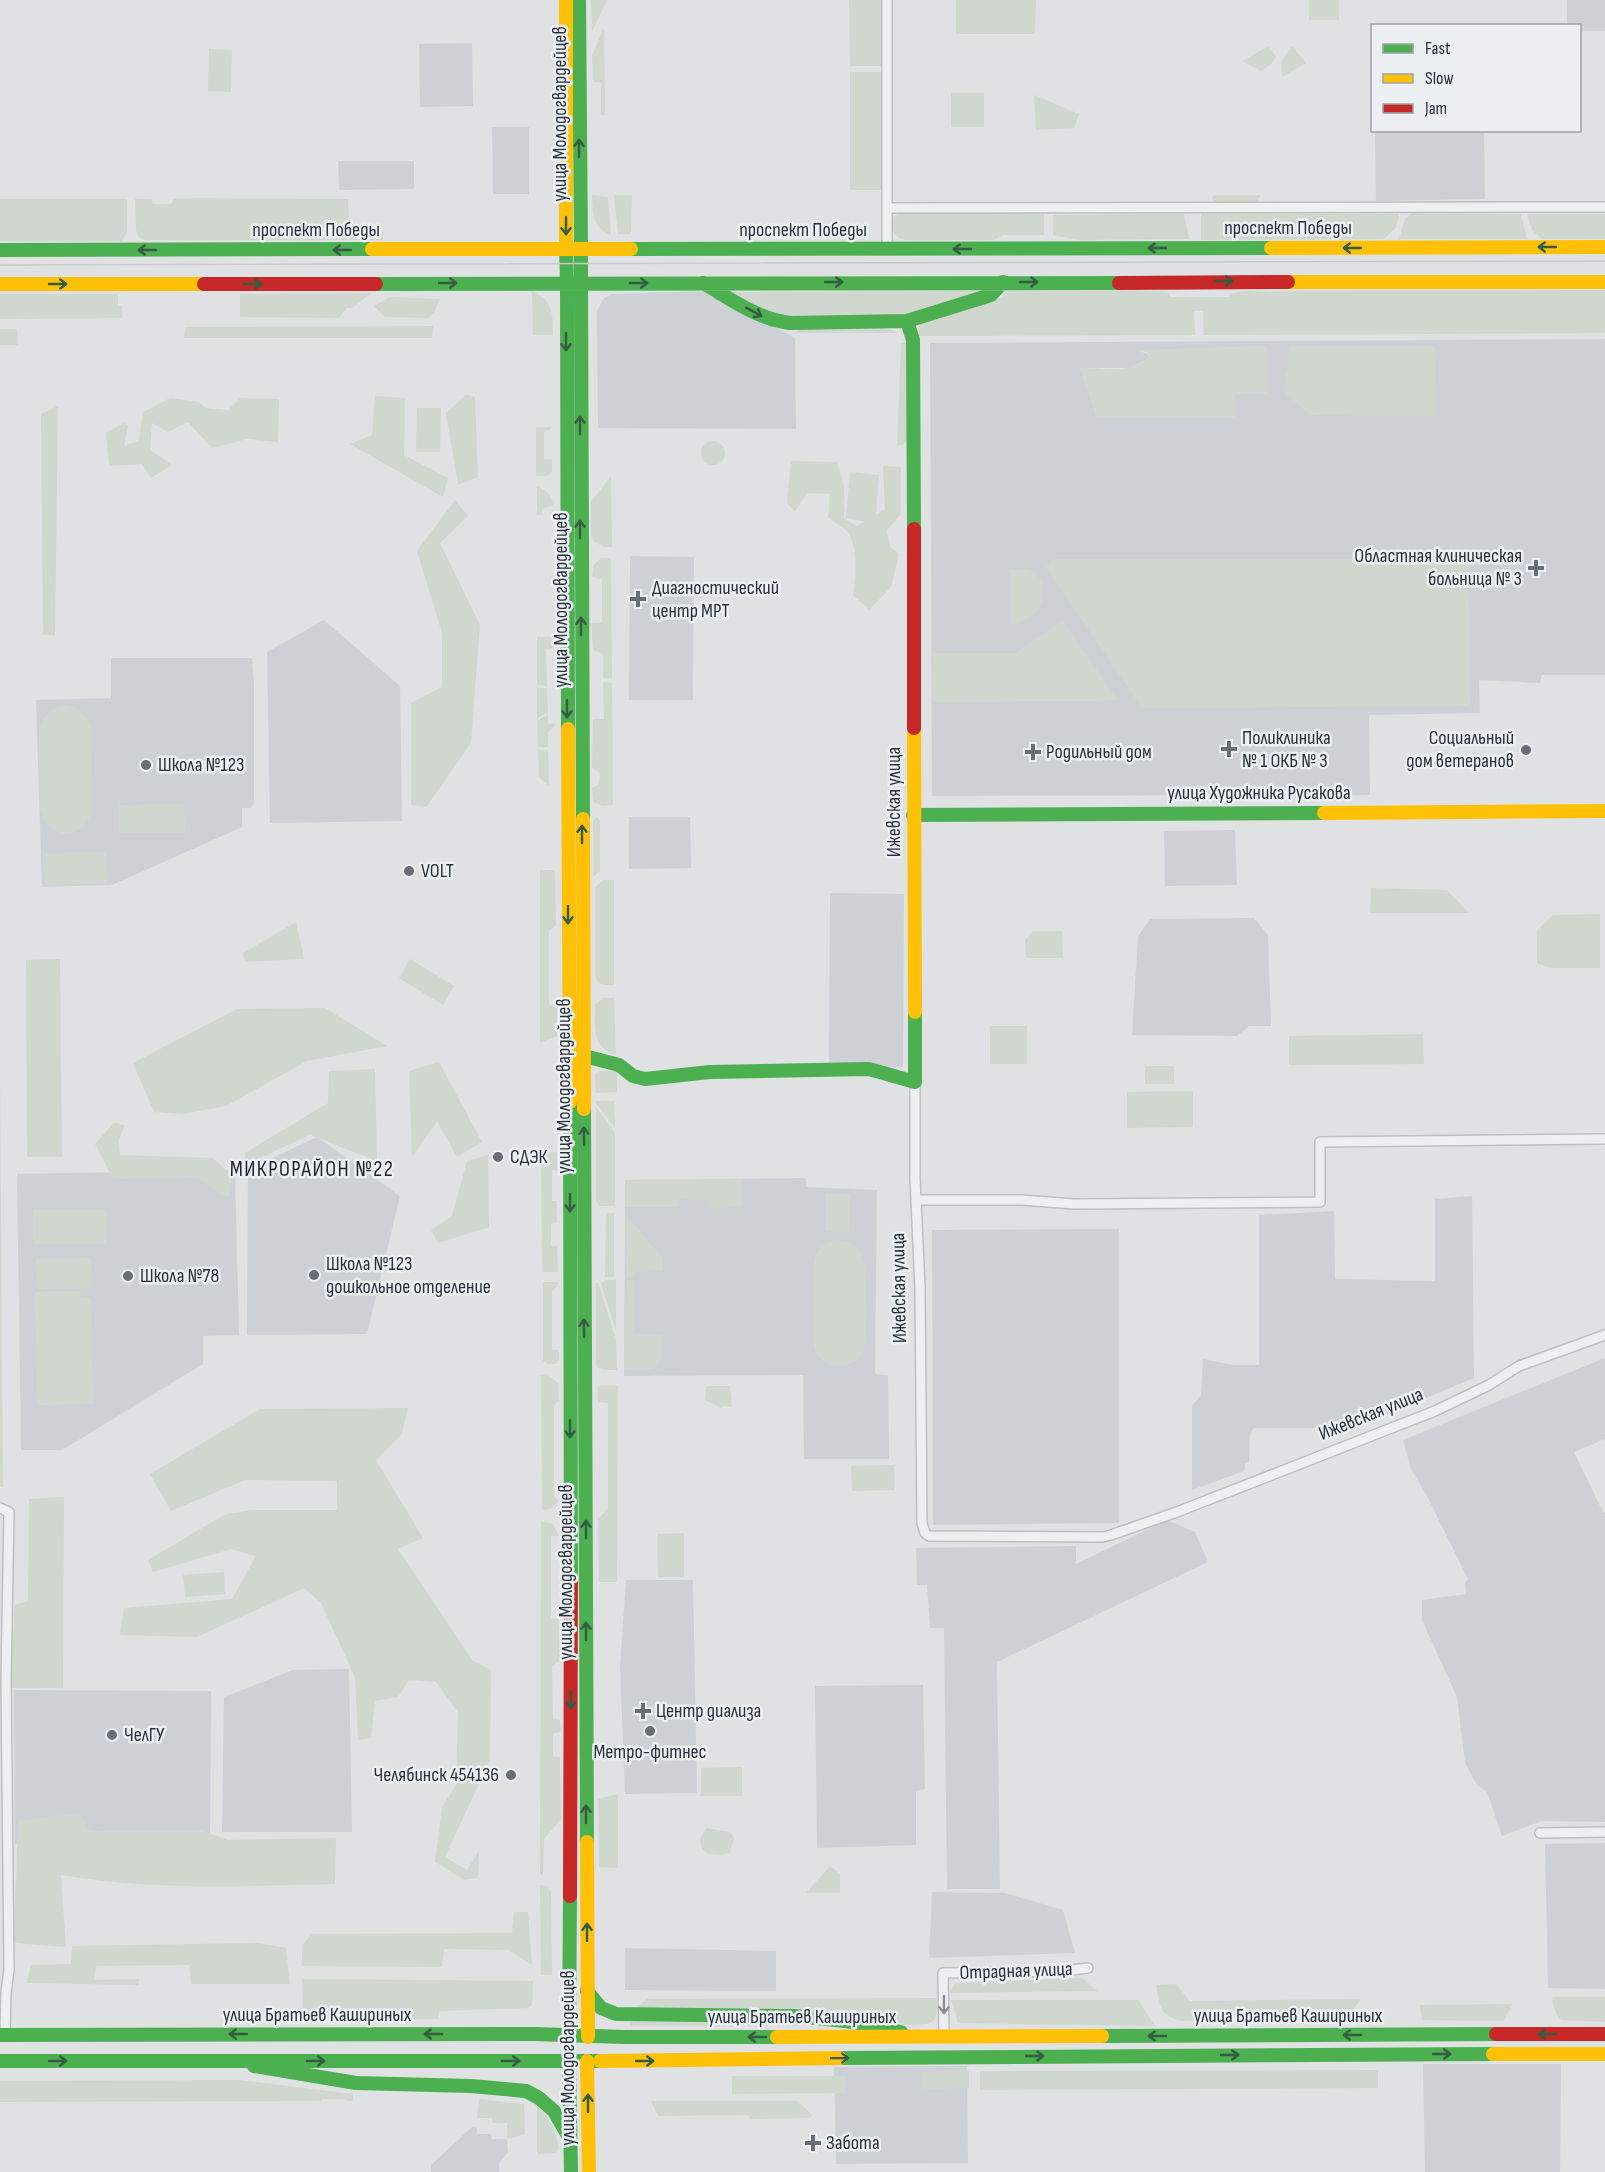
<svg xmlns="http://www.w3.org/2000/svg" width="1605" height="2172" font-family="'Sofia Sans Condensed',sans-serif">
	<rect width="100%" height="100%" fill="#dfe1e3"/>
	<path fill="#cdd1d6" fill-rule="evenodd" d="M1567,0H1605V31H1580V26L1567,25Z
		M472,43L473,106L420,107L419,44Z
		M492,127H529V194H493Z
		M1375,131H1484L1485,199L1376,201Z
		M338,161H414V189L339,190Z
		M708,291L795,338L796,429L598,428L597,311L604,298L612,294Z
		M1605,339V675H1542L1540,683L1479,680L1480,713L1369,715L1370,795L932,796L930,343ZM1267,346V394H1235V418L1097,417L1080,368H1131L1147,359L1150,355L1139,351ZM1435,346L1288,395L1289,347ZM1062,621L1117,700L933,702V653H1017Z
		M630,556L694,557L693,700H629Z
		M324,620L400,686L402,821L270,823L267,652Z
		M111,658H252L254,685V803L251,808H242V827L112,885L42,887L36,700L111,698Z
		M629,817H690L691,868L629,869Z
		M1235,830L1237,885L1165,886L1164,831Z
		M830,893L904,894L903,1067H829Z
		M1254,918L1268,935L1271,1026H1249L1237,1036L1132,1035L1138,936L1150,919Z
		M317,1137L400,1196L367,1334L247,1335L248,1169Z
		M235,1170L239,1335L203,1336V1364L62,1450H21L17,1174Z
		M806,1178V1187L877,1190L875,1374L888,1375L889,1459H804L803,1375L624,1376L625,1180Z
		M1472,1196L1474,1378L1354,1428H1254L1250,1434L1249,1462L1245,1463L1244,1471L1192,1490V1406L1201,1395L1203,1359L1233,1365H1259V1215L1334,1211L1335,1279L1435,1281V1199Z
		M1119,1229V1523L933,1525L932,1230Z
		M1605,1358V1439L1574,1452L1603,1512L1605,1513V1822L1542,1821L1502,1836L1487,1792L1477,1785L1465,1763L1457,1697L1422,1620V1600L1466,1594L1465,1583L1468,1579L1427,1496L1411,1469L1403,1440Z
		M1167,1520L1195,1532L1208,1562L997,1662L1000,1889H947L944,1628H930L927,1585H917L916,1548L1076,1546V1564Z
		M626,1580H693L697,1793L625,1794L620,1667Z
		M349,1669L352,1832H222L224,1697L293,1670Z
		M923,1685L925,1789L916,1791V1845L817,1848L815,1686Z
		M14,1690L211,1691L210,1845L15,1844Z
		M1605,1843V1989L1548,1988L1545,1844Z
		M932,1892L1005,1893L1063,1910L1075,1953L929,1958Z
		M625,1948L776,1951V1991L625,1990Z
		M1423,2064H1561L1560,2172H1425Z
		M967,2066L968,2163L836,2164L834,2067Z
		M472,2127L477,2128V2134H491L492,2139H507L508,2152L499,2164V2172H431V2165Z"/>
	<path fill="#d0d7cf" d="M591,0H607L592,32Z
		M849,0H882V66H850Z
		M956,0H1036L1035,34H956Z
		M1309,0H1339V20H1309Z
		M604,28L605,115H601V82H593L592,55Z
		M1269,46L1276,57L1271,64L1261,71L1242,61Z
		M1292,46L1306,63L1282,77L1281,62Z
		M209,49L232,50L231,92L208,91Z
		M850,72H882L883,190H850Z
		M951,93H984V127H951Z
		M1034,95L1079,114L1074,128L1036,130Z
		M592,195L608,197L611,235C593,229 592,211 592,195Z
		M614,195H632L631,234H618Z
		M1214,195H1261L1256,203H1216L1212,198Z
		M196,198L348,199L349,232H383V240H144L139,237L136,230L135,199H151L153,204H171L174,199Z
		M0,199H127V233L121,241H0Z
		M1412,213L1521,214L1527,239H1399L1405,219Z
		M898,214H1044V235H1003L994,240H907C893,238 892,230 892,218Z
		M1184,214L1189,239L1079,240L1053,235V215Z
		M1201,214H1399L1396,228L1384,239L1201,240Z
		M1527,214H1605V239H1542L1532,230Z
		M1605,290V333L1204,335L1203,311H1194L1195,335L919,336V327L924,320L1003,297L1007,291H1158L1169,293L1171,297H1229V294L1243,291Z
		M532,291C553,299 553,316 553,335H533Z
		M982,291L900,316H773L730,292Z
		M372,293L352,308H346L339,318L240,317V294Z
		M0,294H118V305L122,306V318L0,319Z
		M390,297L440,299L434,312L428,318L385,317L374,306Z
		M433,326L432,338H184L185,327Z
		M883,327L899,333H795L799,329Z
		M0,329H17L18,345H0Z
		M901,343H906L907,350V440L903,445L897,446Z
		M1267,346V394H1235V418H1097L1080,368C1100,368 1137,375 1150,355L1146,352L1136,350Z
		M1289,346H1435L1436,416L1310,415L1285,393L1286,371H1288Z
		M466,395L475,397L478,477L458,485L446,413Z
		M375,396L405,398L404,455L448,478L443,497L350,444L372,435Z
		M170,398L199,402L206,408L228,410L240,398L279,399L278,442L247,439L212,448L188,422L168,432L152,423L150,450L172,465L151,478L142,464L109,466L106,433L124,423L128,426L124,446L139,441L143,412Z
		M58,406L55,636L43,634L41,414Z
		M417,408H441L440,452H416Z
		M536,427H551V429L544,432V459H552V472L547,476H536Z
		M701 453a12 12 0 1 1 24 0a12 12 0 1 1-24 0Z
		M791,461L837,462L844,485V519L857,526L865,521L846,519L850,472L879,475L876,515L885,509L883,466L901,467V514L887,530L890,547L899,554L891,587L869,610L853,595C856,578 859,542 845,529C840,525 833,522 828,518L830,494L807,493L795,512L787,503Z
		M611,476L612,547H603L594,541L591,536V502Z
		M537,486C547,491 551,494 553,505L542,509V515H537Z
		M455,500L468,516L440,543L480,625L471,743L426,807L411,805V703L442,687V633L417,551Z
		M601,558H611L612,678H603V654L593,650L591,623H602V579L592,577L593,566Z
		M1053,559H1468L1470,706L1142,708L1046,567Z
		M1029,569L1042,580C1045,607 1038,618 1011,624L1010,570Z
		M1062,621L1118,700L933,702V653H1017Z
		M537,637H553L554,648L546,649L547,686L537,685Z
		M603,682L612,683L613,805L603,806L593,802L592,788L599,784L600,773L592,768L593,719H604Z
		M537,688H547L548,713L537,718Z
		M65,705C79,707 87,715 91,728L92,809C85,842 48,841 40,810L39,729C43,715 51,709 65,705Z
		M548,714V724L555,723L554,727L548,732V747H538L537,721Z
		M538,750H548L549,786L539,777Z
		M184,804L185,833H119V805Z
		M597,817L600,820V871L594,876L593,821Z
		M106,852L107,883L45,884L44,853Z
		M540,870H555L556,925L549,931V1004L557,1009V1036L540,1043Z
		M603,880H614V985C606,985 599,986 595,977V887Z
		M1371,888L1447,890L1469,913H1370Z
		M1600,914V968H1551L1537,963V930L1553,915Z
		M296,922L304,959L245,962L243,953Z
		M1033,931H1062L1063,958H1026L1025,940Z
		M60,959L62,1157H27L26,960Z
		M410,959L454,986L443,1005L399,978Z
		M602,998H614L616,1055C591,1047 595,1027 595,1005Z
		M325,1008L387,1046L307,1061L226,1106L183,1114L154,1112L133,1063L237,1009Z
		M990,1026H1027V1064H990Z
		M1423,1034L1424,1064L1289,1065V1036Z
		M439,1062L482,1142L457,1157L437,1121L412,1157L409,1071Z
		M1145,1066H1174V1084H1145Z
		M375,1069L377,1161L310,1135L245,1165V1153L328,1103L329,1071Z
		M599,1071H617V1092L596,1093L595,1074Z
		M0,1076L3,1487H0Z
		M1193,1091V1127L1127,1128V1092Z
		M596,1101H614L615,1128L596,1103Z
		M596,1107L615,1133V1206H599L596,1201Z
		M114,1123L125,1125L119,1140L120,1155L213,1158L231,1175L230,1196H224L197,1178L113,1179L95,1144Z
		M557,1152V1170H552V1201H557V1223L551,1224V1246H557L558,1272H542L541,1153Z
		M488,1155L489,1227L438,1243L431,1230L452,1216L467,1161Z
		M741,1179V1207L708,1208V1200L677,1199V1207H625V1180Z
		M826,1193L850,1194L849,1232L826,1231Z
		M33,1209L106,1210V1244H33Z
		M606,1213H614V1277H605Z
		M625,1213L663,1259L662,1271L634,1272L633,1277H626Z
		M839,1240C849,1241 858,1245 862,1255C867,1266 867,1336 864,1349C862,1354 860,1357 856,1361C839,1370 820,1366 814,1347V1262C817,1248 825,1242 839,1240Z
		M91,1258L92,1288L37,1289L36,1259Z
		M605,1280H616V1331L601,1283Z
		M626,1280H634V1334L662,1335C663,1372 660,1370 624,1370Z
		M543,1282H558V1285L552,1291V1350H559V1359L556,1364H548L543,1361Z
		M596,1283H598L616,1339L617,1370H605L596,1367Z
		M80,1291V1298H91L93,1404L37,1405L35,1292Z
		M541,1375L549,1376L558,1383L559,1401L554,1405V1496L558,1501L551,1509L542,1510Z
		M618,1385L617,1582H599L598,1519L608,1508V1403L598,1402V1387L599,1386Z
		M706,1386H730L732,1407L722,1406V1408L705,1400Z
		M408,1408L402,1434L376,1460L423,1538L398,1549L472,1660L491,1670L490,1760L445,1857L467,1870L479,1851L478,1878L464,1880L435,1862L442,1807L456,1785L458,1712L436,1682L409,1680L398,1697L375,1701L371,1738L358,1740L355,1677L321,1603L304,1588L197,1637L120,1635L124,1608L232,1599L256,1556L231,1549L153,1572L148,1560L224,1515L251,1510H337V1481L245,1480L171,1511L150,1474L260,1409Z
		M894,1465L895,1490L852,1491L851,1466Z
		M64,1497L63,1688H10L15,1605L28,1601L29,1499Z
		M541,1521L553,1524L559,1536H551V1618L559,1620L560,1661L552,1666L553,1719L560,1720L561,1731L553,1734V1757H560L561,1819L544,1839L543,1875L540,1874Z
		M684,1533V1577H658L657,1534Z
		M224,1572L225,1594L185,1597L183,1575Z
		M742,1767V1796H701V1768Z
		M618,1794V1868L599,1867L598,1799Z
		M79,1813L90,1831L201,1830L228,1840L336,1838L335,1884C242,1886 154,1891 61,1875L66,1947L14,1943L18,1821Z
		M706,1828L730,1832L734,1838L730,1853C710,1859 690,1850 706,1828Z
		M830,1866L840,1874V1893H806Z
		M540,1885L547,1886L551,1891L552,1975H541Z
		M514,1912H528L532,1965L508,1950L444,1949L442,1967L302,1966V1945L312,1934L512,1933Z
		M258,1943L286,1948L290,1984H191L189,1965L96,1966L94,1980L139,1979L138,1985L27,1983L31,1965L71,1964L72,1946Z
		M1082,1978L1098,1991L950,1993L955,1983Z
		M302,1979L533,1981L532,2005L528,2008L439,2011L438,2019H310L308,2018L303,2008Z
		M1176,1984L1190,2001L1361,1999L1348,2016L1182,2021C1158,2015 1161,2007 1156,1985Z
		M1554,1997H1605V2022L1562,2020C1556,2016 1553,2006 1552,1998Z
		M937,1998C937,2022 937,2024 912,2025L795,2009L636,2008L647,1999Z
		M951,2000H1138L1155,2026L958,2023Z
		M1513,2004L1503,2021L1422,2020L1420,2005Z
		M630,2022H800L799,2026H630Z
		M1378,2070V2088L980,2090V2071Z
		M969,2071V2088L923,2089L922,2072Z
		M732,2076H845V2093L732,2094Z
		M239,2080L353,2094V2101H347L346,2099H322L321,2101L0,2102V2081Z
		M479,2099L524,2104L525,2134L507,2139V2123H493L492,2118H477Z
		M651,2101H798L812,2115L810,2118L750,2119L748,2115L658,2116Z
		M537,2106C549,2116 559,2134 558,2150L555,2153L537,2154Z"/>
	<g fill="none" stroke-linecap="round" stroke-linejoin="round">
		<g stroke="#bdbfc1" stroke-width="12">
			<path id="street" d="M887,0V208
				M887,249V208L1605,207
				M915,1082V1178L920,1288L922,1523L925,1533L929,1536L1103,1537L1111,1535L1177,1512L1435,1411L1489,1385L1519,1366L1605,1335
				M916,1200H1022L1074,1204L1320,1202V1142L1605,1139
				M0,1508L9,1512L6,1680L9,1969L6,1993L5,2035
				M1540,1833L1605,1832
				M944,2036L943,1973L1063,1971L1088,1968"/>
		</g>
		<use href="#street" stroke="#eeeff0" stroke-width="9"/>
		<path stroke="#4caf50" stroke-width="14" d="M579,0L581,249
			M566,249L567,283
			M581,249V283
			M631,249L1271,248
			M0,250L372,249
			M567,283L568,729
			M581,283L583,819
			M703,283C731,299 757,319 790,323L907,321L991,295L1003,282
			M376,284L1119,283
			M907,321L913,340L914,529
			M913,815L1324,813
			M577,1054L619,1065L633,1076L645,1079L710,1072L869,1069L915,1082V1012
			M570,1102L571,1583
			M584,1109L587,1842
			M587,1991L601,2008L616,2014L795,2016L845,2021L901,2032
			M0,2035L534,2034L624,2037H777
			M569,2036L570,1896
			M1102,2036L1496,2034
			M840,2058L1493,2054
			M0,2061H600
			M569,2061L571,2172
			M254,2066L356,2083L471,2086L526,2091L539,2098L554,2111L570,2139"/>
		<path stroke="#ffc107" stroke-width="14" d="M566,0V249
			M1271,248L1605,247
			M372,249H631
			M1288,282H1605
			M0,284H204
			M914,728L915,1012
			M568,729L570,1102
			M1324,813L1605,811
			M583,819L584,1109
			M587,1842L588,2037
			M777,2037L1102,2036
			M1493,2054H1605
			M587,2061L589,2172
			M600,2061L840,2058"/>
		<path stroke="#c62828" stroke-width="14" d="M1119,283L1288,282
			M204,284H376
			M914,529V728
			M570,1896L571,1583
			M1496,2034H1605"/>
		<path stroke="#c7c9cb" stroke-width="1.5" d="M0,265L1605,261"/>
	</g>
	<defs><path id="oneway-shaft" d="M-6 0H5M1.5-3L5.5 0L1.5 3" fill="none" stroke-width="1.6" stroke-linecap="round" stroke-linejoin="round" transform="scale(1.5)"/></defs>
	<g stroke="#355c42">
		<use href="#oneway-shaft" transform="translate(579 148) rotate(-90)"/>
		<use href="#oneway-shaft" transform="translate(566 226) rotate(90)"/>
		<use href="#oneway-shaft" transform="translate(1547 247) rotate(180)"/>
		<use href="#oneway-shaft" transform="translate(1157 248) rotate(180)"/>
		<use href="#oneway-shaft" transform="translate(1352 248) rotate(180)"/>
		<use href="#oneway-shaft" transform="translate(962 249) rotate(180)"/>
		<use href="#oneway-shaft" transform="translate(147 250) rotate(180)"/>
		<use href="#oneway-shaft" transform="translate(342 250) rotate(180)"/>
		<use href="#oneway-shaft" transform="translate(1224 281)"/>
		<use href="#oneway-shaft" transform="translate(834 282)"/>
		<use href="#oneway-shaft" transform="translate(1029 282)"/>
		<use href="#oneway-shaft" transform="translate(448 283)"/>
		<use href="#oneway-shaft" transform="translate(639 283)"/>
		<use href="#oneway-shaft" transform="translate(58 284)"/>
		<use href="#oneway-shaft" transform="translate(253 284)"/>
		<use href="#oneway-shaft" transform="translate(754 312) rotate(29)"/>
		<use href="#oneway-shaft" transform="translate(566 342) rotate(90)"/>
		<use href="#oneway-shaft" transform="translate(580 425) rotate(-90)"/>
		<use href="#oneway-shaft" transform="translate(580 529) rotate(-90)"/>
		<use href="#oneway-shaft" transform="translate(581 626) rotate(-90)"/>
		<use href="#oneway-shaft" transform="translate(567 709) rotate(90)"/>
		<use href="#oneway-shaft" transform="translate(582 834) rotate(-90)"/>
		<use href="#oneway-shaft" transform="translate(568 915) rotate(90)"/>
		<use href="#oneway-shaft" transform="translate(584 1136) rotate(-91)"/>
		<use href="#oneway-shaft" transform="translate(570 1203) rotate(90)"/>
		<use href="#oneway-shaft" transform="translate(584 1328) rotate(-91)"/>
		<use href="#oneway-shaft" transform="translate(570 1429) rotate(90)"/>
		<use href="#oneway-shaft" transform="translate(586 1529) rotate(-90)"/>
		<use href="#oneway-shaft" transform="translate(586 1631) rotate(-90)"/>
		<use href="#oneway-shaft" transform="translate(571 1700) rotate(90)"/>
		<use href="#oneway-shaft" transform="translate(586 1814) rotate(-90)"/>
		<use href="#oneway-shaft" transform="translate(587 1932) rotate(-90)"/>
		<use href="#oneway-shaft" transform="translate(238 2034) rotate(180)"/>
		<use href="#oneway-shaft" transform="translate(433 2034) rotate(180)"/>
		<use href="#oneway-shaft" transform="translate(1547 2034) rotate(180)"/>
		<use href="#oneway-shaft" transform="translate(1352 2035) rotate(180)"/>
		<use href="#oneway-shaft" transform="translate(1157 2036) rotate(180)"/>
		<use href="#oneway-shaft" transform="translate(757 2037) rotate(180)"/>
		<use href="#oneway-shaft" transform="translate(1442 2054)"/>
		<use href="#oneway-shaft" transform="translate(1230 2055)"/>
		<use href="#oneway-shaft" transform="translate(1035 2056)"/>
		<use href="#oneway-shaft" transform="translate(840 2058) rotate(-1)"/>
		<use href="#oneway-shaft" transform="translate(58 2061)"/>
		<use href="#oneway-shaft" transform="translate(316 2061)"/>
		<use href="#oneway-shaft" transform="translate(511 2061)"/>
		<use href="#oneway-shaft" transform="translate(645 2061)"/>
		<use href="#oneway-shaft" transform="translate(588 2103) rotate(-90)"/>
	</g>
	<use stroke="#8b9096" href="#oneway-shaft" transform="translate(944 2005) rotate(90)"/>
	<g fill="#686e76" stroke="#ecf0f3" stroke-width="2">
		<path d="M1533 559h6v6h6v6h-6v6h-6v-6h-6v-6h6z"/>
		<path d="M635 590h6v6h6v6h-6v6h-6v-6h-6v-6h6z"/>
		<path d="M1226 740h6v6h6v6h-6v6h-6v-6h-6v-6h6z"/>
		<circle cx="1526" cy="750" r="6"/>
		<path d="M1030 743h6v6h6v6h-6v6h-6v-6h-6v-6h6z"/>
		<circle cx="146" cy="765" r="6"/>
		<circle cx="409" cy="871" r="6"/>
		<circle cx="498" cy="1157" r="6"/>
		<circle cx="314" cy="1275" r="6"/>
		<circle cx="128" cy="1276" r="6"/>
		<path d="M640 1702h6v6h6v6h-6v6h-6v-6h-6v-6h6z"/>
		<circle cx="650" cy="1731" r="6"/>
		<circle cx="112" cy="1735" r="6"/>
		<circle cx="511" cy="1775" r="6"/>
		<path d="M810 2134h6v6h6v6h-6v6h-6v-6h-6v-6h6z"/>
	</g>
	<g text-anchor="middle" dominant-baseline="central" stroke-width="5" stroke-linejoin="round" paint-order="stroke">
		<g font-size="20" fill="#28303b" stroke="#ecf0f3">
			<text transform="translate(560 114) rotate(-90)">улица Молодогвардейцев</text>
			<text x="1288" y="228">проспект Победы</text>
			<text x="316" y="230">проспект Победы</text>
			<text x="803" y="230">проспект Победы</text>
			<text transform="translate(561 600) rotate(-90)">улица Молодогвардейцев</text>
			<text x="1259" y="793">улица Художника Русакова</text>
			<text transform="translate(894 802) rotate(-90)">Ижевская улица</text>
			<text transform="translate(564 1086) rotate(-90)">улица Молодогвардейцев</text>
			<text transform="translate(899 1288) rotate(-91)">Ижевская улица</text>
			<text transform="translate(1371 1414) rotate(-22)">Ижевская улица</text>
			<text transform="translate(566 1572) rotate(-90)">улица Молодогвардейцев</text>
			<text transform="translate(1016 1971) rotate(-2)">Отрадная улица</text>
			<text x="317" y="2015">улица Братьев Кашириных</text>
			<text x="1288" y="2016">улица Братьев Кашириных</text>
			<text x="802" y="2017">улица Братьев Кашириных</text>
			<text transform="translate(568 2058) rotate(-90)">улица Молодогвардейцев</text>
		</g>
		<g font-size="20" fill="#28303b" stroke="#ecf0f3" text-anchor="start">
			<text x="1522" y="556" text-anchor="end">Областная клиническая<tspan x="1522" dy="23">больница № 3</tspan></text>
			<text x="652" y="588">Диагностический<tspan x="652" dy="23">центр МРТ</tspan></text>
			<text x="1242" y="738">Поликлиника<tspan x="1242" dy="23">№ 1 ОКБ № 3</tspan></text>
			<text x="1514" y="738" text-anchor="end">Социальный<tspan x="1514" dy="23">дом ветеранов</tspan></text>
			<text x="1046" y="752">Родильный дом</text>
			<text x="158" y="765">Школа №123</text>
			<text x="421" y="871">VOLT</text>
			<text x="510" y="1157">СДЭК</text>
			<text x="326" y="1264">Школа №123<tspan x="326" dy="23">дошкольное отделение</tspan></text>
			<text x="140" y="1276">Школа №78</text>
			<text x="656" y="1711">Центр диализа</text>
			<text x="124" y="1735">ЧелГУ</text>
			<text x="650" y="1752" text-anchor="middle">Метро-фитнес</text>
			<text x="499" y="1775" text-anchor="end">Челябинск 454136</text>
			<text x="826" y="2143">Забота</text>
		</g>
		<g font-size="22" letter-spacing="1.5" fill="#1a212b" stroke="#ecf0f3">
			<text x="312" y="1169">МИКРОРАЙОН №22</text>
		</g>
	</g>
	<rect x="1371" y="24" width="210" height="108" fill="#ecf0f3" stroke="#9ea3a9" stroke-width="1.5"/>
	<rect x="1383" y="44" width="30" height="9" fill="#4caf50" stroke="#9ea3a9" stroke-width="1.5"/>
	<text x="1425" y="54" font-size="18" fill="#28303b">Fast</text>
	<rect x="1383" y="74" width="30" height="9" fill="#ffc107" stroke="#9ea3a9" stroke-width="1.5"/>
	<text x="1425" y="84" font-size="18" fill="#28303b">Slow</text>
	<rect x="1383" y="104" width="30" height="9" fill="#c62828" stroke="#9ea3a9" stroke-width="1.5"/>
	<text x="1425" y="114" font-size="18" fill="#28303b">Jam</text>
</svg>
